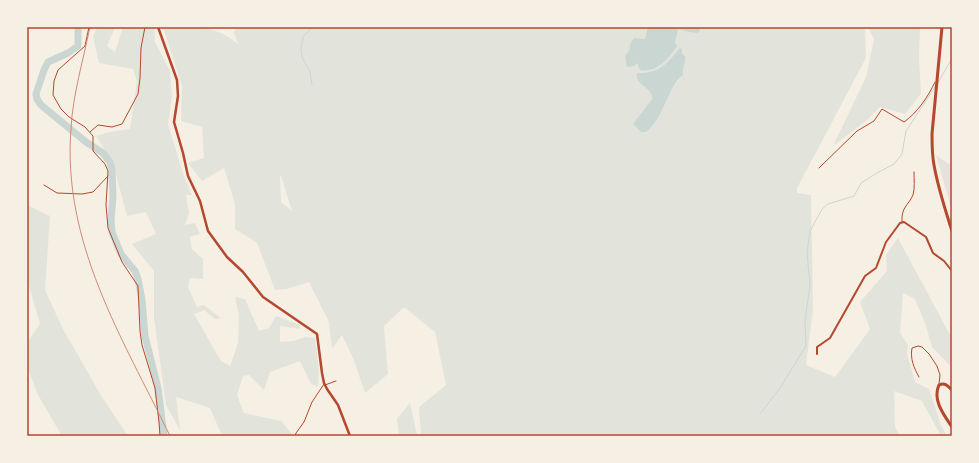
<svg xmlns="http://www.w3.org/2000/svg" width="979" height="463" font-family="'Asap Condensed',sans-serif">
	<rect width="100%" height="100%" fill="#f6efe4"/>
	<path fill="#e2e4dc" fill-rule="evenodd" d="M97,27H115L107,46L115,52L123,27H154L155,42L170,71L172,96L168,124L184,176L192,195H186L189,213L185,225L195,223L200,234L190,237L192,249L203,259V279L190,278L188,287L197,307L204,305L221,318L215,319L204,310L194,314L221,361L230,366L238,343L239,315L235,297L245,299L259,331L269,328L276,316L300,325V329L280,326V342L294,341L305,337L315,338L319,370L318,387L311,384L300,361L270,372L264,390L249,375L243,376L237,395L244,413L281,421L292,434V436H222L210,408L176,397L180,430L166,405L154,318V271L132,244L156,234L146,212L127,216L113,163L96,136L109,132L130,129L137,81L133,69L99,63L93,37Z
		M163,27C193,27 214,24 238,44L234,32L237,27H865L866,58L797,188V193L811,195L813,309L806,365L835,377L870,329L860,302L887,271L886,255L898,238L949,333L952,334V368L932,347L925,323L915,299L903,293L900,333L908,345L907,353L915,382L929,389L941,425L947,436H941L922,401L894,391L895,427L900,436H421L419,407L446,385L435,332L404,307L384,326L388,374L365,393L353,358L342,335L332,349L329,322L309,282L287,289L275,290L257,243L235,229V204L224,168L202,181L188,163L204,158L202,127L181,121L182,86ZM280,176H281L292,211L281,202Z
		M868,27H920L919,58L921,94L905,114L880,107L867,120L833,146L866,77L874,39Z
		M936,155L952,166V211Z
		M27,205L50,216L45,290L63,329L102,397L128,436H62L38,395L27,366V342L40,324L27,279Z
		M410,403L417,436H399L397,419Z"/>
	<path fill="#c9d6d2" d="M648,27H699L700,31L697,33L689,32L678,29L675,42L677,46C668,59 657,73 640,70L637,63L634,66L627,67L625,56L629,51L631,42L634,38L645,39Z
		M680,48L682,49V54L685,56C686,63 682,67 683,75C674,81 673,88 668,97C662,110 657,123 646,132H641L633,124L653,98C649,85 635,85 637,73C659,74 667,64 680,48Z"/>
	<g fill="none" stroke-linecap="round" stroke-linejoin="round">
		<path stroke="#c9d6d2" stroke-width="1" d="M312,27L303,37L301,48L302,57L310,72L312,85
			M938,83L952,58
			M760,414L780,388L806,346L805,321L810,285L807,253L810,231L822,209L828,204L854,196L861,183L877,173L894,164L902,154L906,131L935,87"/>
		<path stroke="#c9d6d2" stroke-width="7" d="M78,27V46L68,53L48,62L44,70L36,94L37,99L41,105L86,142L103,153L110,162L112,170L113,197L111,219L112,232L121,254L135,271L138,279L142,300L145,336L158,388L164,436"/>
		<path stroke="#b5482f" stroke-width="1" d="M89,27L85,46L58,70L54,81L53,95L61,109L69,117L85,127L93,136V151L105,164L108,171L106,205L108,228L122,262L138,286L140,331L142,345L155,388L159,422L160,436
			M90,132L98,125L112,127L122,124L138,94L140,78L141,48L145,27
			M819,168L857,131L874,121L882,109L904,122C917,113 928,97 935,82
			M44,185L57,193L82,194L93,192L108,176
			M902,222C901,207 908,206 913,195C915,188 914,179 914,172
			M919,377C914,368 910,359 912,348L918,346L922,347L929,354L937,366L940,375L939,384
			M325,385L336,381
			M295,436L296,433L304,422L312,402L324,384"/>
		<path stroke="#b5482f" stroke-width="2" d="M817,354V347L830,338L865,276L876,268L886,242L900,223L904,222L926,237L933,253L944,261L952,271"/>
		<path stroke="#b5482f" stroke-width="2.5" d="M158,27L177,80L178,96L174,122L183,153L188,176L200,201L208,231L227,257L243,272L263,297L317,334L322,373L324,383L327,389L338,405L350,436"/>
		<path stroke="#b5482f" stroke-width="3" d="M942,27L932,134C932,144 932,155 934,165C938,188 945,209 952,231
			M952,390C948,386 945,382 939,385C932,400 944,415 952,427"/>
		<path stroke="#cf8b77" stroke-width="1" d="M90,27C83,61 73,94 71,128C62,243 122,337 170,436"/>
	</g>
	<rect width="979" height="463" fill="none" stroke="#f6efe4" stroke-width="56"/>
	<rect x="28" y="28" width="923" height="407" fill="none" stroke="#b5482f" stroke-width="1.5"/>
</svg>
